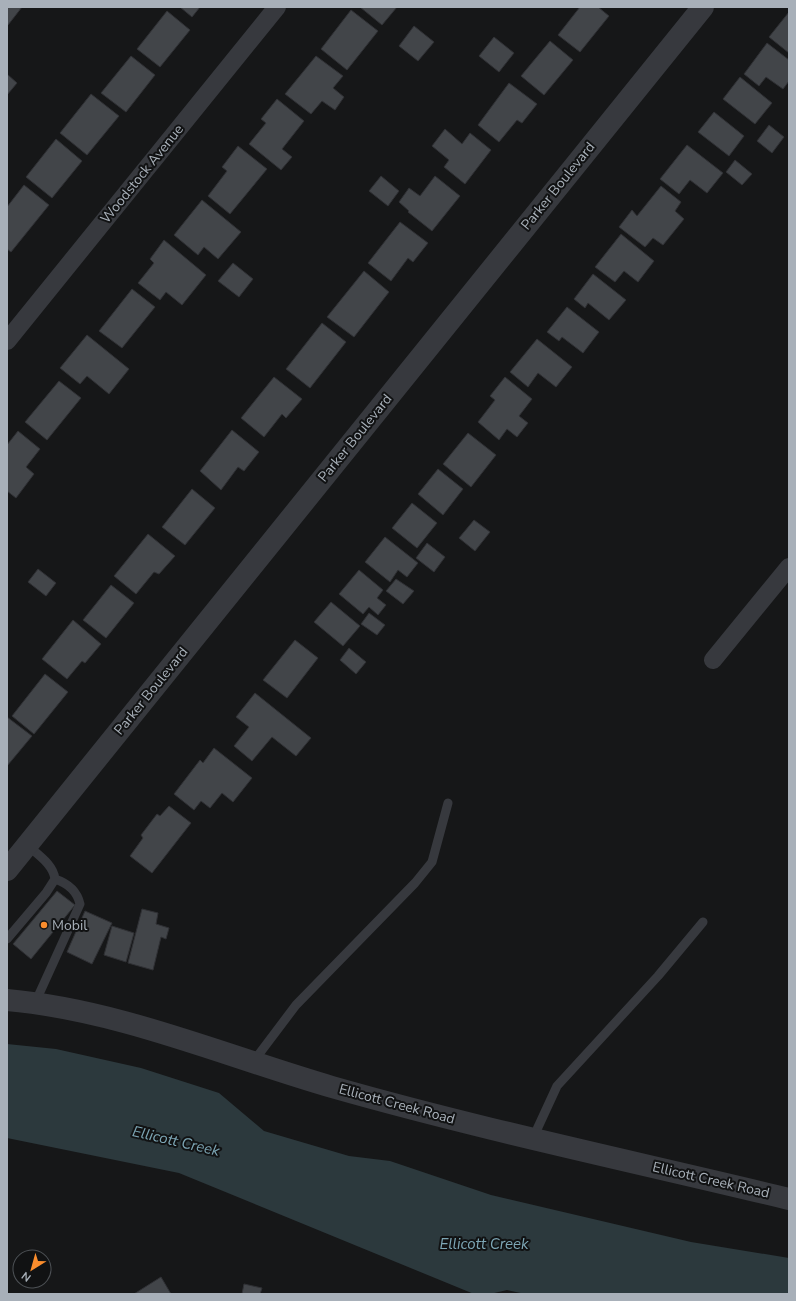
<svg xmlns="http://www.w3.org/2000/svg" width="796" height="1301" font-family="'Nunito Sans',sans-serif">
	<rect width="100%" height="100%" fill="#161718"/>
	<path fill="#2c393d" d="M7,1044L56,1049L141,1068L219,1093L264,1131L349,1156L390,1161L491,1195L691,1242L789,1258V1294H525L507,1290L490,1294H474L179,1173L7,1138Z"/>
	<path fill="#424549" stroke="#303135" d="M7,7H22L8,25L7,24Z
		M180,7H200L192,17Z
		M360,7H397L382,25Z
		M580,7H598L609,16L580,52L558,35Z
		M351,10L378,31L347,70L321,49Z
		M167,11L190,30L160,67L137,49Z
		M789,12V53L769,37Z
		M414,26L434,42L418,61L399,46Z
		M494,37L514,53L499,72L479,56Z
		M550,41L573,60L544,95L521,76Z
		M767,43L789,60V81L783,89L766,77L759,86L744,74Z
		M131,56L155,75L126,112L101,93Z
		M316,56L343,76L333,88L344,97L335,110L322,101L311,114L285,94Z
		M7,74L17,83L7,95Z
		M740,77L772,103L755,124L723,99Z
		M509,83L537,104L522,123L517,120L499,142L478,125Z
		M91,94L119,116L87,155L60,133Z
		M277,99L304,121L282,149L292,157L281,170L249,144L266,123L261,119Z
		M714,112L744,136L729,156L698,132Z
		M769,125L784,137L772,153L757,141Z
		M445,129L462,144L470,133L491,150L465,184L444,167L449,160L432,146Z
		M56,139L82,161L52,198L26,177Z
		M687,145L723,173L707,193L690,180L679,194L660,179Z
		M238,146L267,169L230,214L208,196L227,171L222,167Z
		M735,160L752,174L742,185L726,172Z
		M381,176L399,191L388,206L369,191Z
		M435,176L460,196L432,231L408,212L409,211L399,202L409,188L420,196Z
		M24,185L49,205L11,252L7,249V207Z
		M661,186L681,202L675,211L684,219L663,245L653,238L645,247L619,227L632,210L637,216Z
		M202,200L241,232L218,259L204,247L198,255L174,235Z
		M400,222L428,243L413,262L408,258L391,281L368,263Z
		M621,234L654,261L638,282L624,271L615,282L595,267Z
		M164,240L206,275L182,305L166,292L160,300L138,283L154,263L150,259Z
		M233,263L253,279L239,297L218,281Z
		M364,271L389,292L354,337L327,317Z
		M593,274L626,300L609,320L588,303L585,308L574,299Z
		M132,289L155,307L122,348L99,331Z
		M567,307L599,332L583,353L562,337L559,341L547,332Z
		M322,323L346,342L310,388L286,369Z
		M87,335L129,369L109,394L87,376L80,384L60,368Z
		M537,339L572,367L556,387L538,373L528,387L510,372Z
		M274,377L302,399L286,418L282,414L264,437L241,418Z
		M505,377L532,399L519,416L528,423L517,437L507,429L499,440L478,422L495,400L490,396Z
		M59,381L81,398L47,440L25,422Z
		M232,430L259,452L244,471L238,467L221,490L200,471Z
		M18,431L40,449L26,467L34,474L16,498L7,491V445Z
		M468,433L496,455L471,487L443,464Z
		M438,469L463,489L443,515L418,494Z
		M192,489L215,508L185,545L162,527Z
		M412,503L437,523L417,548L392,528Z
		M474,520L490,532L475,551L459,538Z
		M148,534L175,556L159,574L154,572L136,594L114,576Z
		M385,537L418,563L407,577L398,570L390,582L365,562Z
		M427,543L445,557L434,572L416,558Z
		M38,569L56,583L46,596L28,582Z
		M359,570L383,590L377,598L386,605L378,615L369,607L363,614L339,594Z
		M396,579L414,591L403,604L386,591Z
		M111,585L134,603L106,638L83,620Z
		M331,602L360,626L343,646L314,622Z
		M369,613L385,625L377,635L361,624Z
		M73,620L101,644L85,663L82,661L67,679L42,659Z
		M295,640L318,658L287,698L263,680Z
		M349,648L366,662L356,674L340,660Z
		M45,674L68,692L34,734L12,716Z
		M255,693L311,738L296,756L272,737L252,761L234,746L249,727L236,717Z
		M7,717L32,736L7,766Z
		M214,748L252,778L233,802L222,793L210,808L201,801L194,810L174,794L200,760L203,763Z
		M169,806L191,823L152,873L130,856L143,838L141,835L157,814L160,816Z
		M57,891L75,905L31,959L13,944Z
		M142,909L158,913L156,924L169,928L166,939L161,937L153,970L128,963Z
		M85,911L112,923L92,964L67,952Z
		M112,926L134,933L126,962L104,955Z
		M161,1277L171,1294H134Z
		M244,1284L262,1288L260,1294H242Z"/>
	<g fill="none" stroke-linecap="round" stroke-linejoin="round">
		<path stroke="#37393e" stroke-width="9" d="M7,939L46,893L55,879C53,864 38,855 27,845
			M35,1003L80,904C77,891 67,883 55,879
			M253,1062L296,1005L415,883L432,862L448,803
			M533,1138L557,1086L658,976L703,922"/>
		<path stroke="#37393e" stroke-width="18" d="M7,341L277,7
			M713,660L789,567"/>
		<path stroke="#37393e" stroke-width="22" d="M7,870L703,7
			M7,1000C119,1010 225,1056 332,1087C483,1130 636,1162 789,1199"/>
	</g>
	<circle fill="#fa8d2d" stroke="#111213" stroke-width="1.5" cx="44" cy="925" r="4"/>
	<g text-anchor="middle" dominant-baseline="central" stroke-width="4" stroke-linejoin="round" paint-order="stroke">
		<g font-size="14" fill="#a8b0b9" stroke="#111213">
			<text transform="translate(142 174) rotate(-51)">Woodstock Avenue</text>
			<text transform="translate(558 186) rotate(-51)">Parker Boulevard</text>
			<text transform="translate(355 438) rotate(-51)">Parker Boulevard</text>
			<text transform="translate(151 691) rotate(-51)">Parker Boulevard</text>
			<text transform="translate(397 1104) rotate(15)">Ellicott Creek Road</text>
			<text transform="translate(711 1180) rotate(13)">Ellicott Creek Road</text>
		</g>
		<g font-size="14" fill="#a8b0b9" stroke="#111213" text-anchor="start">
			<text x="52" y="925">Mobil</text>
		</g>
		<g font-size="15" font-style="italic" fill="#7da6b5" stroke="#111213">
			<text transform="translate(176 1141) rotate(13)">Ellicott Creek</text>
			<text x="484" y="1244">Ellicott Creek</text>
		</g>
	</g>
	<rect width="796" height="1301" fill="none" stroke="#a8b0b9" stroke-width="16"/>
	<g transform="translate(32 1269) rotate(217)"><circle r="19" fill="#111213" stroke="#4d5155"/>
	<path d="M0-3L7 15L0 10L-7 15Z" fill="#fa8d2d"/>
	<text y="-6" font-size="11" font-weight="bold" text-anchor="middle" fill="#a8b0b9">N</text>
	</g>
</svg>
